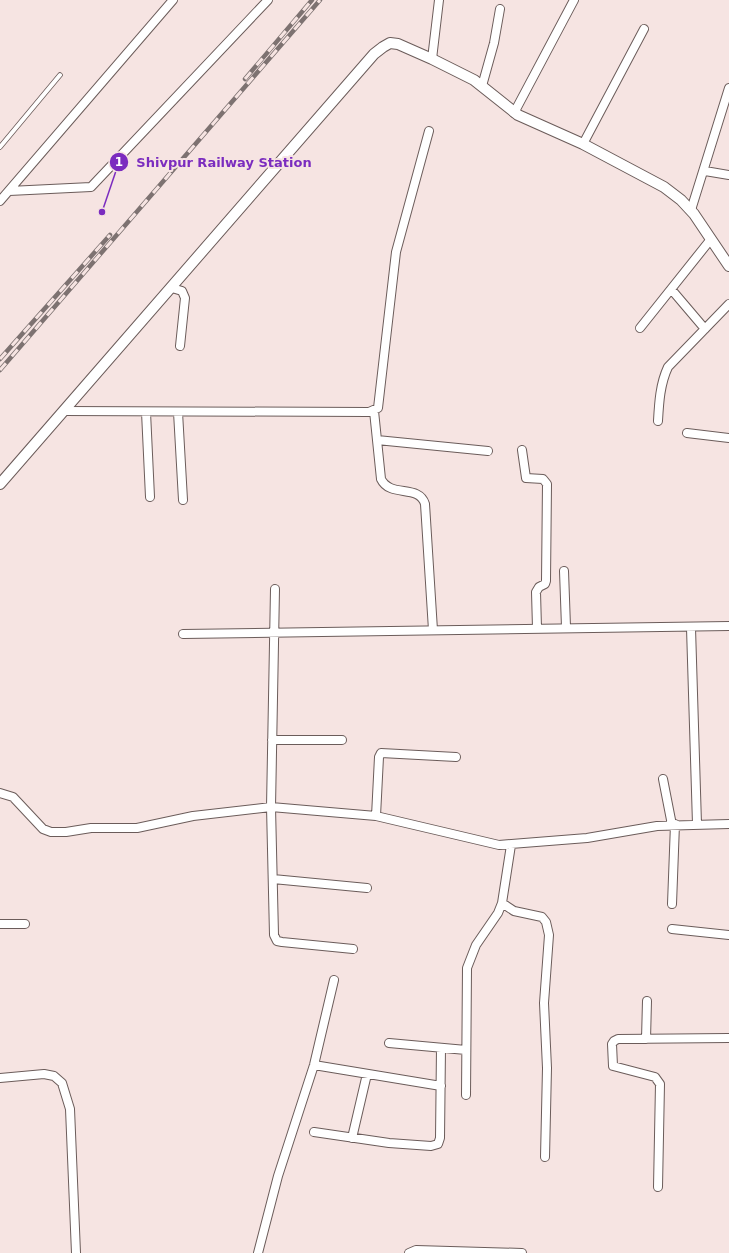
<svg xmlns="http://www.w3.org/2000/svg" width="729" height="1253" font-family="'DejaVu Sans',sans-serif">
	<rect width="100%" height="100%" fill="#f6e4e2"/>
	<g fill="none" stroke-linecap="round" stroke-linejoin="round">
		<g stroke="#6b5c5a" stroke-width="5.5">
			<path id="service" d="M0,147L60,75"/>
		</g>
		<g stroke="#6b5c5a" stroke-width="10">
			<path id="minor" d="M432,59L439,0
				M482,86L494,43L500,9
				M514,113L574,0
				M583,144L644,29
				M705,171L729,175
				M9,191L91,187L268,0
				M0,201L173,0
				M691,210L729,88
				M172,288L182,291L185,298L180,346
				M671,289L705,329
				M640,328L711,239
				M64,411L369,412L378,408L396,252L429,131
				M374,411L381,479C390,498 419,484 425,504L433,630
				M146,412L150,497
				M178,412L183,500
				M658,421C659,403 660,384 668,367L729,304
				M687,433L729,438
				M377,440L488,451
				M522,450L526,478L543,479L547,484L546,581L545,584L539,587L536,592L537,628
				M564,571L566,627
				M275,589L271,807L274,935L277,941L282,942L353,949
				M691,628L697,824
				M183,634L729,626
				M272,740H342
				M663,779L672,825
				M0,793L13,797L43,829L51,832H66L91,828H137L193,816L271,807L376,816L499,845L587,838L657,826L729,824
				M376,816L379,757L381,753L456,757
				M273,879L367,888
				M502,903L514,911L542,917L546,922L549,935L544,1003L547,1068L545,1157
				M672,904L675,824
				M0,924H25
				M672,929L729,935
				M646,1039L647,1001
				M389,1043L466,1050
				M314,1065L441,1086
				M0,1078L44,1074L54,1076L62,1083L70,1109L76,1253
				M466,1095L467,968L476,945L498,913L502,903L511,845
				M314,1132L389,1143L431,1146L438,1144L440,1138L441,1048
				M352,1138L367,1074
				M658,1187L660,1084L655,1077L613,1066L612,1044L614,1041L618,1039L729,1038
				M258,1253L278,1176L314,1065L334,980
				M409,1253L416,1250L522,1253"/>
		</g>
		<g stroke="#6b5c5a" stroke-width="12">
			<path id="tertiary" d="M0,484L374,54L383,47L390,43L398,44L432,59L474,80L518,115L583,144L664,187L681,200L694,214L729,266"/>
		</g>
		<use href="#service" stroke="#fff" stroke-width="4"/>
		<use href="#minor" stroke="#fff" stroke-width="8"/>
		<use href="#tertiary" stroke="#fff" stroke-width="10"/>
		<g stroke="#7d7271" stroke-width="4.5">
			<path id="rail" d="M245,79L312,0
				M0,359L110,235
				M0,370L320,0"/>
		</g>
		<use href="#rail" stroke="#f6e4e2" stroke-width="3" stroke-dasharray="9" stroke-linecap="butt"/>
	</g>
	<path fill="none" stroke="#7b2cbf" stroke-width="1.5" d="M102 212L119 162"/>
	<g fill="#7b2cbf" stroke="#f6e4e2" stroke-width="1.5">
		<circle cx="102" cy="212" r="4"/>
		<circle cx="119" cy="162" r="10"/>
	</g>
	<g font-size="12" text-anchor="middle" font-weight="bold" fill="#fff">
		<text x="119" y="166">1</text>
	</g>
	<g font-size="13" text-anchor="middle" font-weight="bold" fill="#7b2cbf" stroke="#f6e4e2" stroke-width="4" stroke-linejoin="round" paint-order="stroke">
		<text x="224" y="167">Shivpur Railway Station</text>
	</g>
</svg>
